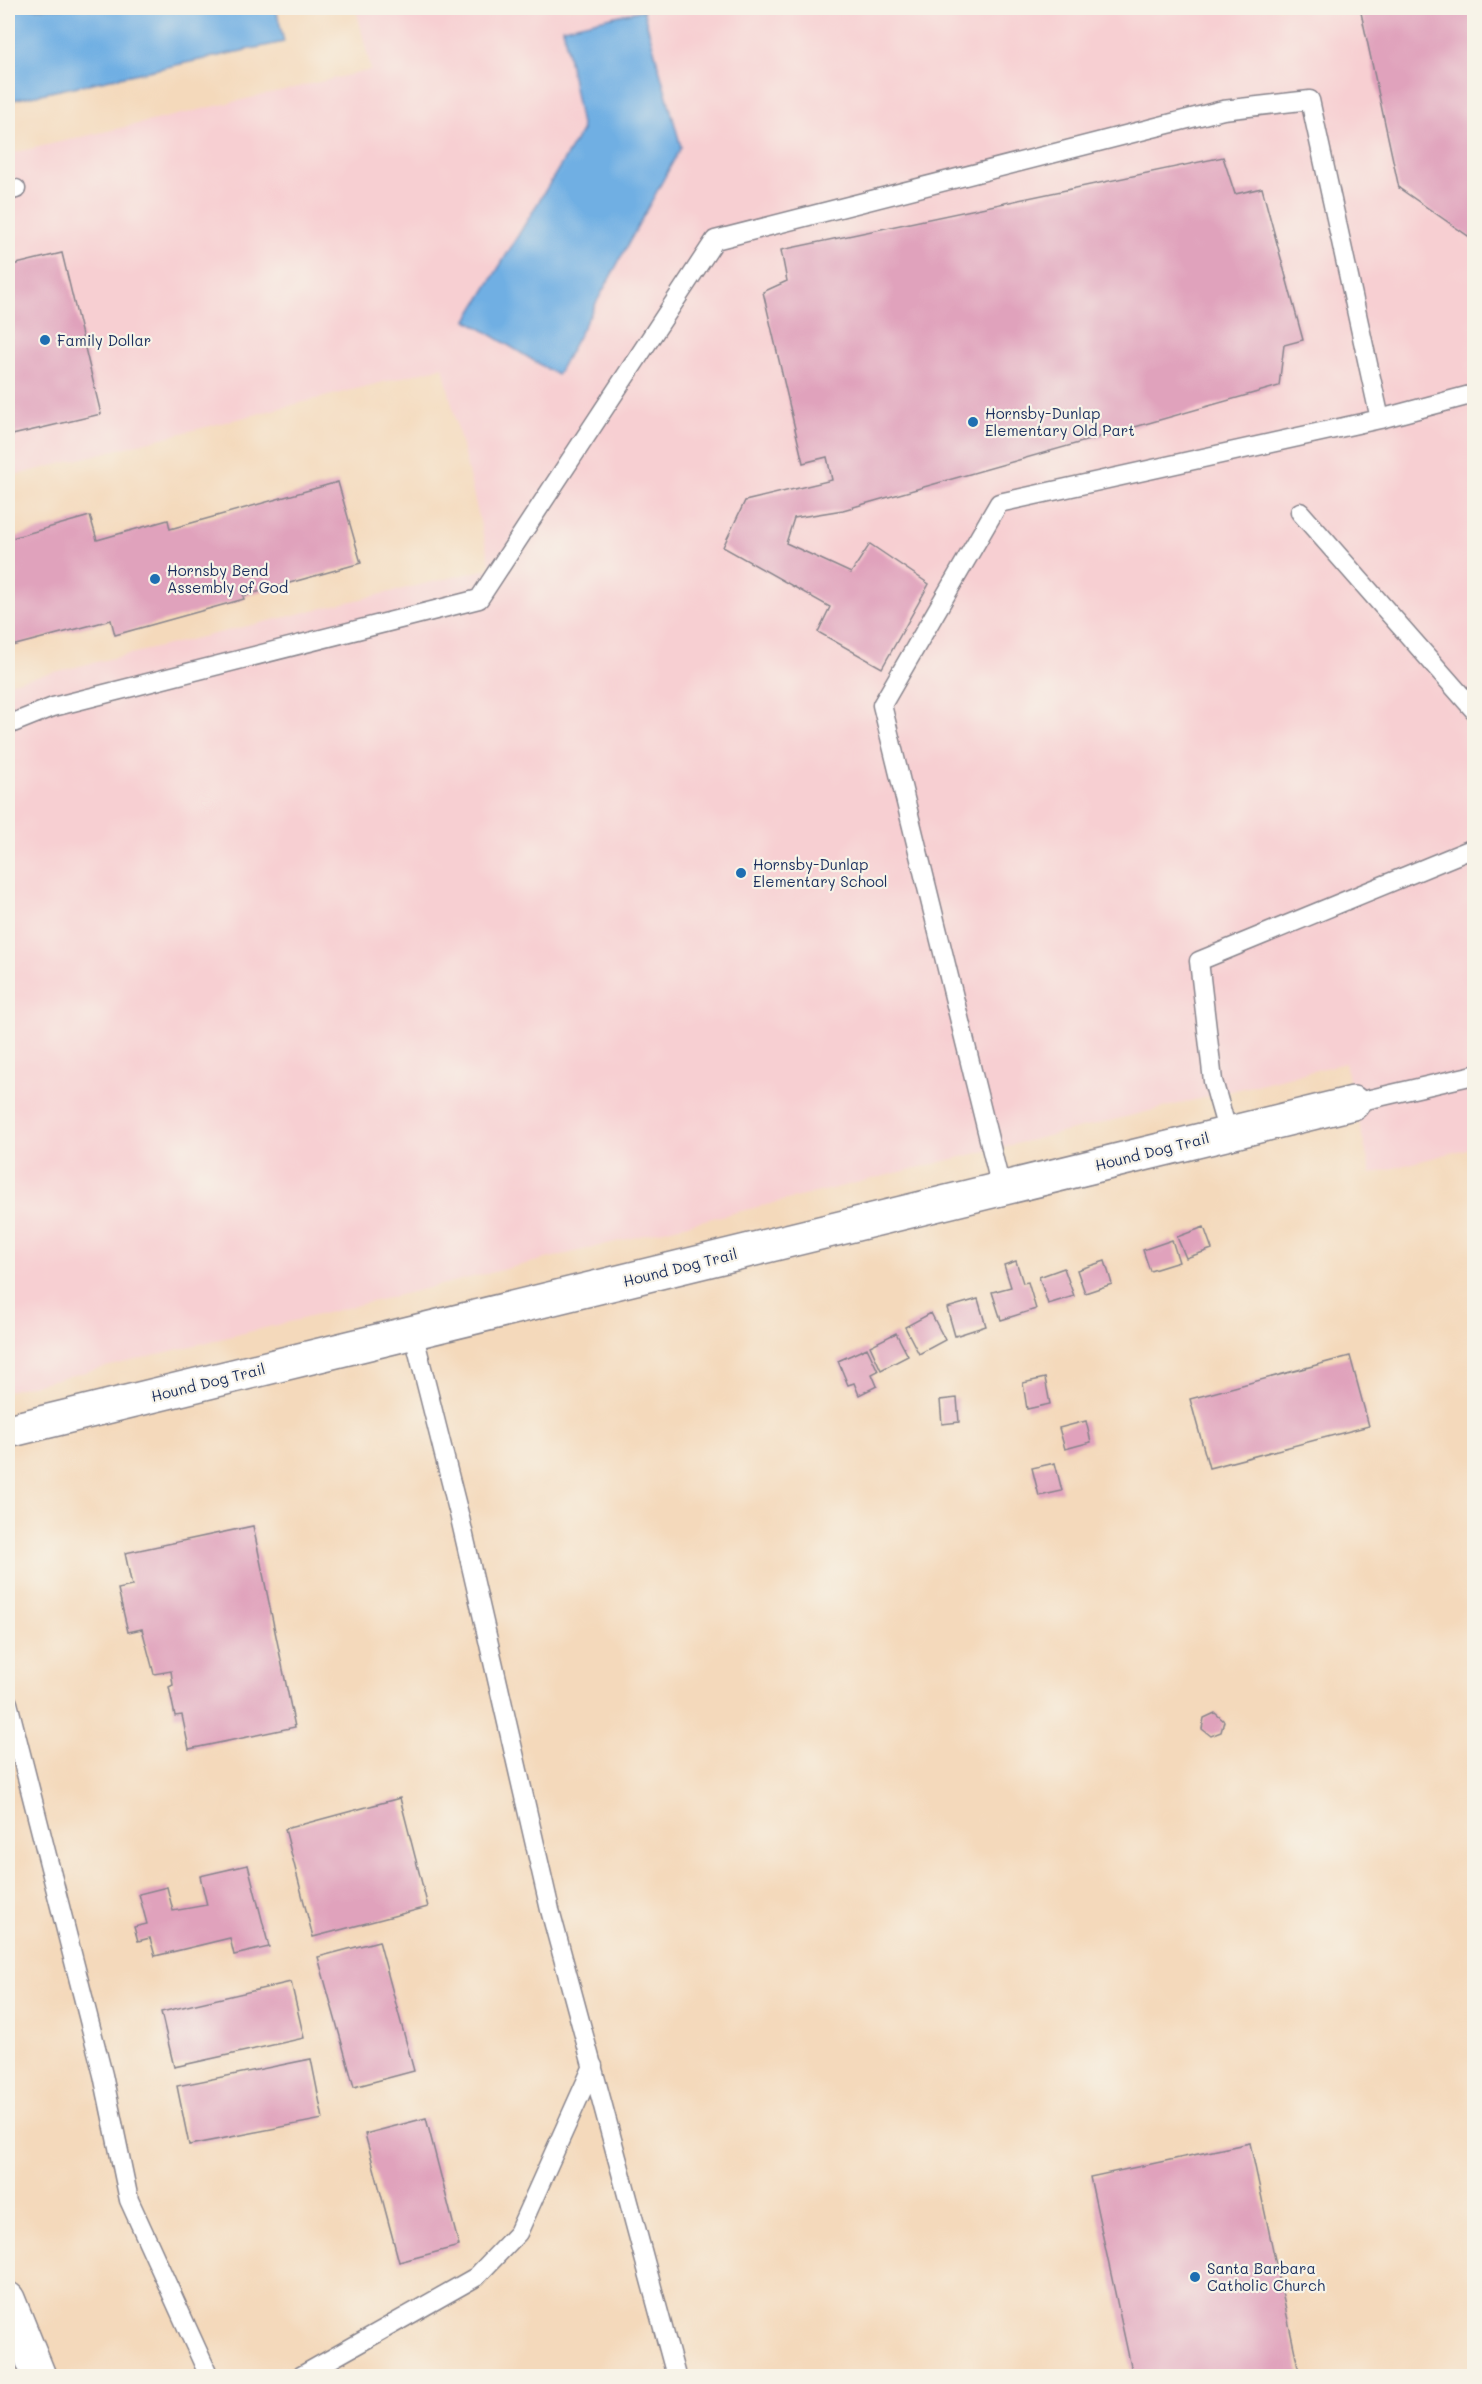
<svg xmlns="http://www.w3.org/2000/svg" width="1482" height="2384" font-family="Mali,sans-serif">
	<rect width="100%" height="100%" fill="#f7f3e8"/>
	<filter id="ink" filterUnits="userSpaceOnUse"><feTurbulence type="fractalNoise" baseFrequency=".0167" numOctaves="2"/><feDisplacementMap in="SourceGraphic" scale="12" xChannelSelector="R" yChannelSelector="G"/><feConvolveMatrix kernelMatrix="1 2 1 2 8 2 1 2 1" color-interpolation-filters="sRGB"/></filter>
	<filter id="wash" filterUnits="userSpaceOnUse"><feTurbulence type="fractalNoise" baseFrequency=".008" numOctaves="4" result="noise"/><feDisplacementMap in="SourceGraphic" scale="24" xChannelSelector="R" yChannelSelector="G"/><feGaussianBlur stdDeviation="1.35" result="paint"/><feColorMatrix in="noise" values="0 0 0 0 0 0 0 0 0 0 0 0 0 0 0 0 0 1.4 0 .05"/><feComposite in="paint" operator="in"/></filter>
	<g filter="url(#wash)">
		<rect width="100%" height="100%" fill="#f4d9bb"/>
		<path fill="#f7cfd2" d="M356,8H1474V1147L1371,1174L1345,1063L8,1391V683L491,568L443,367L8,477V154L371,70Z"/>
		<path fill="#70afe3" stroke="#466fa0" stroke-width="1.5" d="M8,8H276L284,42L8,101Z
			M643,10L681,147L557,375L467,320L582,130L563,28Z"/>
		<g id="blocks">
			<path fill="#e0a2bc" d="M1360,8H1474V240L1399,188Z
				M1223,157L1235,194L1262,188L1303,340L1284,345L1279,386L843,510L794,518L786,543L851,573L870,544L929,584L882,668L818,632L830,607L723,547L745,501L832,480L827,457L803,463L763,292L787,281L781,250Z
				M62,253L101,414L8,436V266Z
				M338,482L361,563L243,596L244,599L115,635L111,620L8,647V539L90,516L97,540L168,520L170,529Z
				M1204,1227L1212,1249L1186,1258L1177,1237Z
				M1172,1240L1179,1262L1150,1271L1143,1250Z
				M1016,1261L1023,1283L1028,1282L1036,1309L1001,1320L992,1292L1011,1287L1004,1265Z
				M1105,1261L1112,1284L1085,1293L1077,1270Z
				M1064,1268L1074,1296L1048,1304L1039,1277Z
				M978,1299L986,1326L955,1336L947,1308Z
				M931,1313L945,1340L919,1354L905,1327Z
				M896,1333L908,1356L881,1370L870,1346Z
				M867,1348L878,1371L872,1374L877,1386L859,1395L854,1383L848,1385L838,1361Z
				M1350,1356L1369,1426L1209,1468L1190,1399Z
				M1045,1378L1050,1404L1027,1409L1023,1383Z
				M957,1398L959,1422L942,1424L940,1400Z
				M1086,1421L1091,1442L1065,1449L1059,1428Z
				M1055,1463L1062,1491L1039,1496L1032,1468Z
				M253,1526L295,1727L189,1749L182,1715L175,1716L169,1687L173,1685L171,1671L154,1674L142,1629L128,1632L118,1589L132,1586L125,1553Z
				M1215,1713L1224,1721L1221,1732L1211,1736L1202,1729L1204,1718Z
				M400,1798L428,1907L313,1937L285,1829Z
				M248,1865L269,1947L234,1955L230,1938L155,1956L150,1938L138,1941L134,1927L147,1924L139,1894L167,1887L173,1911L207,1905L200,1876Z
				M379,1941L414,2071L354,2087L318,1957Z
				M291,1982L304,2038L174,2067L161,2012Z
				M311,2059L323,2119L189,2145L177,2086Z
				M426,2118L459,2246L399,2262L365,2134Z
				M1250,2143L1300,2376H1133L1090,2177Z"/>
		</g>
	</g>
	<g filter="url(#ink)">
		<use href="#blocks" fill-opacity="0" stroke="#88848c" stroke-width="1.5"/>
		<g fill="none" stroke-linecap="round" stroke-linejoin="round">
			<g stroke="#88848c" stroke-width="21">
				<path id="lane" d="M8,191L16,189
					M1300,512L1474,710
					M8,725L53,707L479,599L715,240L1223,110L1310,100L1380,419L1474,394
					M1353,1103L1474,1075
					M1228,1133L1213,1081L1199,961L1474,848
					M1001,1188L882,705L999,503L1380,419
					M413,1332L460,1518L550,1910L676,2376
					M8,1703L103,2075L129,2200L209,2376
					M301,2376L476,2277L518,2233L593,2066"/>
			</g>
			<g stroke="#88848c" stroke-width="36">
				<path id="street" d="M8,1431L1353,1103"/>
			</g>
			<g stroke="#88848c" stroke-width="36">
				<path id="secondary" d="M8,2299L39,2376"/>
			</g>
			<use href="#lane" stroke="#fff" stroke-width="18"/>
			<use href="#street" stroke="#fff" stroke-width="33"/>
			<use href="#secondary" stroke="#fff" stroke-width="33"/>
		</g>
	</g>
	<g fill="#1f6fb2" stroke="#f7f3e8" stroke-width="2">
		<circle cx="45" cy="340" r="6"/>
		<circle cx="973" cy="422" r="6"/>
		<circle cx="155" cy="579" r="6"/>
		<circle cx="741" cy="873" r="6"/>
		<circle cx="1195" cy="2277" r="6"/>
	</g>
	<g text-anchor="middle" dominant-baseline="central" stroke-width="4.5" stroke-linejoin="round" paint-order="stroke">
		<g font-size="15" fill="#1b2f5e" stroke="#f7f3e8" text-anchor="start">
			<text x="57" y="340">Family Dollar</text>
			<text x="985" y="413">Hornsby-Dunlap<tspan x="985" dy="17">Elementary Old Part</tspan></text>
			<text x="167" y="570">Hornsby Bend<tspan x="167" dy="17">Assembly of God</tspan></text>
			<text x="753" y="864">Hornsby-Dunlap<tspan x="753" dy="17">Elementary School</tspan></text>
			<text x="1207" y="2268">Santa Barbara<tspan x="1207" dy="17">Catholic Church</tspan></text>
		</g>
		<g font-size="15" fill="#1b2f5e" stroke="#f7f3e8">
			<text transform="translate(1152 1151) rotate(-14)">Hound Dog Trail</text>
			<text transform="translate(680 1267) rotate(-14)">Hound Dog Trail</text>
			<text transform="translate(208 1382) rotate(-14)">Hound Dog Trail</text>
		</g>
	</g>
	<rect width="1482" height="2384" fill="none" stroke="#f7f3e8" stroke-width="30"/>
</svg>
